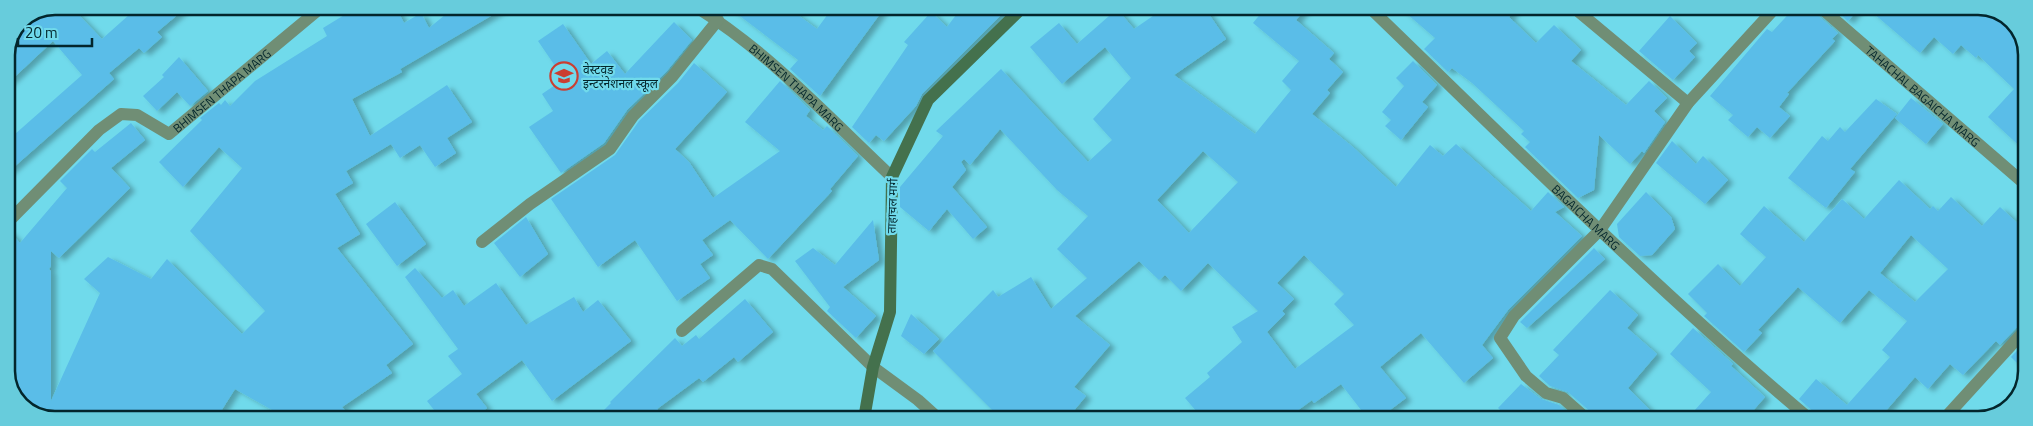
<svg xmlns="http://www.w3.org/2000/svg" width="2033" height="426" font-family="'Titillium Web','Noto Sans Devanagari',sans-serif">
	<defs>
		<filter id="shadow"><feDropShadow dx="5.5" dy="3" stdDeviation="2.5" flood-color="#0004"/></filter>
	</defs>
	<rect width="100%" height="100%" fill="#70daeb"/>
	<path fill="#5abde8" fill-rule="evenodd" filter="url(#shadow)" d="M55,6H70L102,39L139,6H188L157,32L162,37L144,53L139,48L109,73L114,79L6,174V142L82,75L53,41L6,85V54L21,20Z
		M359,6H395L404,23L421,13L429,28L456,6H508L400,69L402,72L352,99L370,136L447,85L472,122L447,138L456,153L435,167L420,145L400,158L391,144L346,171L353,183L335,194L360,234L337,248L413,344L386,365L392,373L342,407L352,419H288L235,389L216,419H45L18,403L7,377L6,232L9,231L20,243L67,188L60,181L92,149L95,152L131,123L145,140L111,168L130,188L59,258L51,251V266L49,269L51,271V401L100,293L84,279L108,257L151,279L167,259L242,334L265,311L190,231L242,168L219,147L183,187L159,162L202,120L200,118L219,103L221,105L225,100L230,106L255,81L327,36L323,28Z
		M728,7H787L817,29L833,7H885L820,96L790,69L798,60Z
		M962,7H1009L922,94L916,106L884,141L876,135L869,143L852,127L908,45L904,42L931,12L947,27Z
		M1166,7H1204L1226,39L1174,75L1255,134L1291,90L1282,81L1299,61L1253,23L1266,7H1307L1296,20L1334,53L1329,59L1343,72L1327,90L1330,93L1312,114L1353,147L1396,187L1430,145L1443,156L1456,144L1531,211L1548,192L1564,207L1555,212L1582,236L1508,310L1482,345L1493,358L1464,383L1421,333L1380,367L1406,398L1378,419H1368L1341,384L1314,403L1312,400L1286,419H1203L1185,398L1210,377L1207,373L1242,342L1232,327L1258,311L1208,263L1181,291L1165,275L1159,280L1139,261L1075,316L1110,345L1074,387L1086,396L1067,419H1001L933,351L993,290L998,297L1031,277L1051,309L1087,278L1057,249L1088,216L1057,190L1000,129L970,165L964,159L961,162L966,170L952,187L987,227L973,239L947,209L929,231L900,207V187L943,136L936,131L1001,69L1088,162L1112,140L1093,119L1131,78L1105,47L1062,84L1030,47L1059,23L1077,44L1117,9L1134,29ZM1203,151L1238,182L1189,233L1157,200ZM1304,255L1344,294L1334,304L1354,325L1295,369L1267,332L1285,314L1282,311L1294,299L1277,283Z
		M1399,7H1517L1509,17L1536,43L1554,25L1581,50L1571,61L1626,105L1649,81L1667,98L1654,111L1665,122L1644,153L1642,151L1630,164L1599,135L1594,190L1578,198L1525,147L1530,142L1521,134L1524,131L1472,83L1452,68L1448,72L1424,49L1435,38Z
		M1795,7H1812L1815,13L1838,33L1832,39L1835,41L1787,93L1789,94L1779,107L1790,116L1770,138L1757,127L1748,137L1728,120L1733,115L1710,96L1767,29L1772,32Z
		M1832,7H1860L1848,21Z
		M1866,7H1988L2013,21L2026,49V152L1988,117L2014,89L1978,55L1976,58L1961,45L1953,54L1934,37L1920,53Z
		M1670,16L1697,43L1689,51L1695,57L1673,80L1639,51Z
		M674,22L692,40L666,72L627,110L604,143L561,173L529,127L553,111L542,94L564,79L538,41L563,24L591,64L607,51L625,74Z
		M179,57L208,91L190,106L177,92L157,111L143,96L164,77L162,75Z
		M1413,61L1437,85L1422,102L1428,107L1401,140L1385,126L1391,120L1382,112L1404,86L1396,78Z
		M694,63L727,92L675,149L689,162L713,198L780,151L745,122L780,81L810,110L806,116L823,130L827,126L858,156L830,189L832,191L768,259L730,220L702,240L713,255L700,264L710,278L677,301L635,240L598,267L551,199L615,155L639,121L678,83Z
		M1911,98L1943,124L1926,144L1895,118Z
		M1876,99L1897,114L1850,169L1855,172L1826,208L1788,178L1822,136L1828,141L1840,127L1845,132Z
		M1672,141L1696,164L1703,156L1728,180L1705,204L1656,163Z
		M1899,180L1930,209L1933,206L1938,211L1951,197L1982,226L2000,207L2024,229L2026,232V321L2020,324L2000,345L1996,341L1963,375L1950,364L1928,389L1915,377L1878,420H1819L1816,414L1799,399L1816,379L1847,405L1890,357L1882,350L1907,321L1869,290L1840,323L1798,287L1758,330L1762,333L1744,352L1704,316L1707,313L1688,294L1718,264L1740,286L1766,257L1740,234L1764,206L1804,242L1842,199L1864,219ZM1911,235L1948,269L1915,302L1880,273Z
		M1646,192L1671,217L1675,229L1652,255L1640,256L1619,237L1617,224Z
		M395,202L426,244L397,266L366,224Z
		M526,217L548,254L520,277L494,243Z
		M873,220L879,260L843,287L876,316L856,338L827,311L830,307L795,261L813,248L835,265Z
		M1594,248L1605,259L1527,328L1520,322Z
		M415,268L442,298L453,290L464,306L496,283L526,325L574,297L583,312L598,300L631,341L552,401L522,360L476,394L487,408L473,419H441L427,401L462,374L448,356L458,349L405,277Z
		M1610,290L1638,315L1627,328L1657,354L1628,388L1660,420H1596L1593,414L1568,392L1550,386L1539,376L1559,355L1553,350Z
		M745,299L773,332L738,362L734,357L703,382L699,378L657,409L666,419H595L611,403L610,402L675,338L682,346L696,335L699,339Z
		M911,314L939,339L924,354L901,336Z
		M1693,328L1733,364L1731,366L1765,397L1745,420H1686L1711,392L1670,354Z
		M2026,341V372L2011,357Z
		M1521,384L1541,399L1559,405L1575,420H1511L1498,408Z"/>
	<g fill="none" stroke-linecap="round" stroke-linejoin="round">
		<g stroke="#708e75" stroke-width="12">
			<path id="s1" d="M696,7C769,52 829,118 892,177"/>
			<path id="s2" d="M1369,7C1514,147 1656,290 1811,420"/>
			<path d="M1573,7L1688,103"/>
			<path id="s3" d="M1820,7L2026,185"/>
			<path id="s4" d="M6,224L99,130L121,114L137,115L169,134L323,6"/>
			<path d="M482,242L530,204L610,149L633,116L672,77L718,20"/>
			<path d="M682,331L759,265L772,269L873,367L918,400L939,419"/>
			<path d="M1588,420L1563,398L1546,393L1526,376L1500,338L1514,316L1600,230L1688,103L1776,7"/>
			<path d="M1943,420L2026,329"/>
		</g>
		<path stroke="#44714d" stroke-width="12" d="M864,419L873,367L890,312L892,177L928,100L1023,7"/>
	</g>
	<defs>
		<g id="school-ring" transform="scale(1.4375)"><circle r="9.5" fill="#70daeb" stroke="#cb3e31" stroke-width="1.5"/><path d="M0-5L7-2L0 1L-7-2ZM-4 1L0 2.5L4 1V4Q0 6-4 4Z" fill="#cb3e31"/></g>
	</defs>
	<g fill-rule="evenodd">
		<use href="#school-ring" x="564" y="76"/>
	</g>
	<g text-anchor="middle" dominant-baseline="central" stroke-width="4.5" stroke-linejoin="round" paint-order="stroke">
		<g font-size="12" fill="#03262c" stroke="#70daeb" text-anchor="start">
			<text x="583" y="69">वेस्टवुड<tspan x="583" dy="14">इन्टरनेशनल स्कूल</tspan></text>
		</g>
		<g font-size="12" fill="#03262c" stroke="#70daeb">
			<text stroke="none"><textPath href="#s1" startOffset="129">BHIMSEN THAPA MARG</textPath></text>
			<text stroke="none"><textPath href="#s4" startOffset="281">BHIMSEN THAPA MARG</textPath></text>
			<text stroke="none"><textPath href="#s3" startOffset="136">TAHACHAL BAGAICHA MARG</textPath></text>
			<text transform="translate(892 206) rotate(-88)">ताहाचल मार्ग</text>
			<text stroke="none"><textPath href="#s2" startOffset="302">BAGAICHA MARG</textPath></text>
		</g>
	</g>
	<path d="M0 0H2033V426H0ZM55 15H1978A40 40 0 0 1 2018 55V371A40 40 0 0 1 1978 411H55A40 40 0 0 1 15 371V55A40 40 0 0 1 55 15Z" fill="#67ccdc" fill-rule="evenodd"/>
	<path fill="none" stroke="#03262c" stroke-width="2.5" d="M55 15H1978A40 40 0 0 1 2018 55V371A40 40 0 0 1 1978 411H55A40 40 0 0 1 15 371V55A40 40 0 0 1 55 15Z"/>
	<path d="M18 38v8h74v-8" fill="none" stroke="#03262c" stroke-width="2.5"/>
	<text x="25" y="38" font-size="15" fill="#03262c" stroke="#70daeb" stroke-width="4" paint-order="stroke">20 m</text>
</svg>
